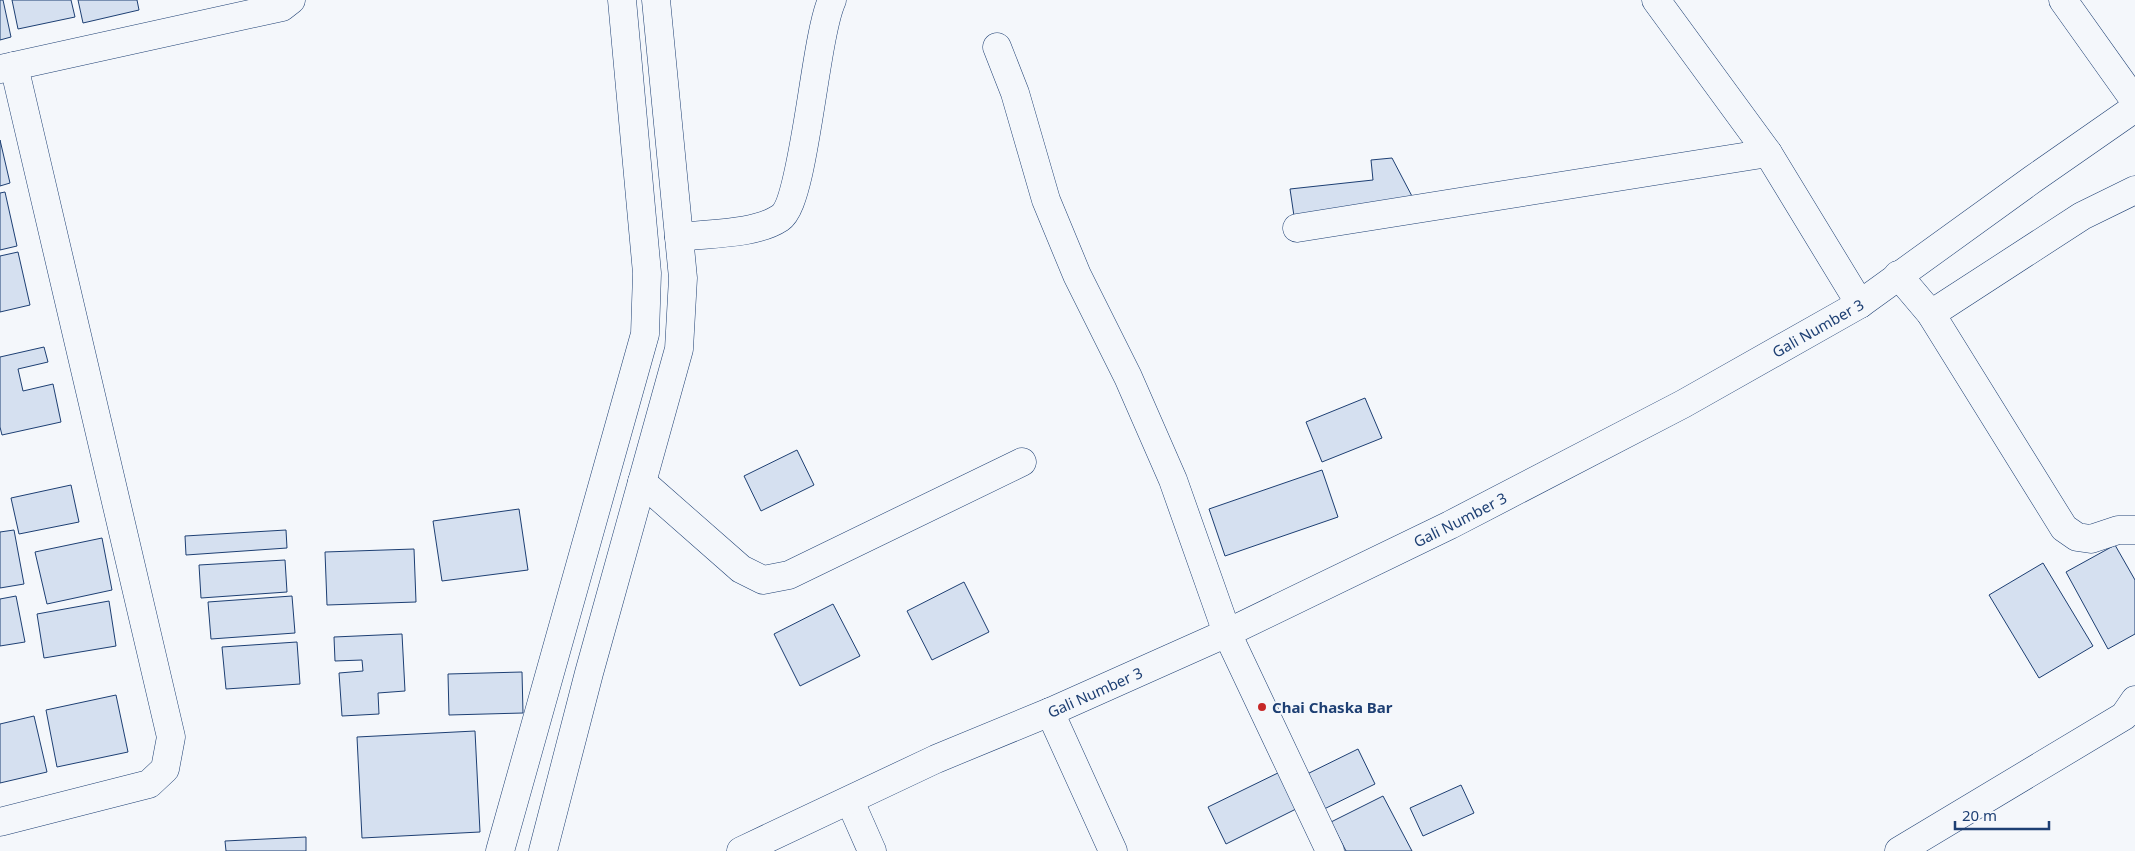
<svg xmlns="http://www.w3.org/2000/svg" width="2135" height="851" font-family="'Noto Sans',sans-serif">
	<rect width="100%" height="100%" fill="#f4f7fb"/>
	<path fill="#d5e0f0" stroke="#1d3f73" d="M0,0H3L11,37L0,40Z
		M12,0H71L75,17L18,29Z
		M78,0H137L139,10L83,23Z
		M0,140L10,183L0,186Z
		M1392,158L1414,200L1294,216L1290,189L1373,180L1371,160Z
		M5,192L17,246L0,250V193Z
		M18,252L30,305L0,312V256Z
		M44,347L48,362L18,369L23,391L53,384L61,422L2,435L0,427V357Z
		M1365,398L1382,438L1322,462L1306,422Z
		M797,450L814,485L761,511L744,476Z
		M1322,470L1338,517L1225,556L1209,509Z
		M71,485L79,522L19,534L11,498Z
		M519,509L528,570L442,581L433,521Z
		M14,530L24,584L0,588V532Z
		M286,530L287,548L186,555L185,536Z
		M102,538L112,590L47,604L35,552Z
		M2115,545L2135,580V634L2108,649L2066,572Z
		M414,549L416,602L327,605L325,552Z
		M285,560L287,592L201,598L199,565Z
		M2043,563L2093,646L2039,678L1989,595Z
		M964,582L989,632L932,660L907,611Z
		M16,596L25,642L0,646V599Z
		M292,596L295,633L211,639L208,602Z
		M109,601L116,646L44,658L37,614Z
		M833,604L860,656L800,686L774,634Z
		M402,634L405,691L378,693L379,714L342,716L339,673L363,671L362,660L335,661L334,637Z
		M297,642L300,684L226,689L222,647Z
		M522,672L523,713L449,715L448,674Z
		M116,695L128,752L57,767L46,710Z
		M34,716L47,772L0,783V724Z
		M475,731L480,832L362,838L357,737Z
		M1358,749L1375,784L1316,813L1299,778Z
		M1282,771L1300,807L1226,844L1208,807Z
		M1461,785L1474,813L1423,836L1410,808Z
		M1383,796L1412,851H1346L1331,822Z
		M306,837V851H226L225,841Z"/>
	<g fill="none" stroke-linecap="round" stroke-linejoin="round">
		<g stroke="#1d3f73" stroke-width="29">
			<g id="street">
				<path d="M1656,0L1768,153L1860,304"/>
				<path d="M2063,0L2135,101"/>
				<path d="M997,47L1015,93L1046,200L1077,275L1128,377L1173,480L1227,633L1330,851"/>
				<path d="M0,69L282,7L291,0"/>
				<path d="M1297,228L1768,153"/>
				<path d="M679,237C709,233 754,235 780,218C805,201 814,40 832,0"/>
				<path d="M1898,275L1931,314L2064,528L2077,537L2091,539L2118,530H2135"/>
				<path d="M1931,314L2082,216L2135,190"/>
				<path d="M642,482L741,569L763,580L789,575L1022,462"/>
				<path d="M1050,712L1113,851"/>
				<path d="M850,801L872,851"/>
				<path d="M0,822L149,784L165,769L171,737L14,66"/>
				<path id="s1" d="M741,851L936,759L1050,712L1227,633L1450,525L1683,404L1860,304L2033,179L2135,108"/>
				<path d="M1899,851L2124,716L2135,700"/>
			</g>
		</g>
		<g stroke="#1d3f73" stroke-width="29">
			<path id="secondary" d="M500,851L645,334L647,273L622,0
				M543,851L589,673L679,349L683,278L656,0"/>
		</g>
		<use href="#street" stroke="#f4f7fb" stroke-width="28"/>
		<use href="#secondary" stroke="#f4f7fb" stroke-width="28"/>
	</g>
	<circle fill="#c62828" stroke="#f4f7fb" stroke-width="2" cx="1262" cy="707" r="5"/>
	<g text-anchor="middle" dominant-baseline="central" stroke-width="4" stroke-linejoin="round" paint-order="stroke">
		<g font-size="15" fill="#1d3f73" stroke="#f4f7fb">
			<text stroke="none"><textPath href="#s1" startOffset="1198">Gali Number 3</textPath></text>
			<text stroke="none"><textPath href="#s1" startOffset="792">Gali Number 3</textPath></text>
			<text stroke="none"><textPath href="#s1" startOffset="388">Gali Number 3</textPath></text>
		</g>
		<g font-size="15" font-weight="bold" fill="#1d3f73" stroke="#f4f7fb" text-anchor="start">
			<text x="1272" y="707">Chai Chaska Bar</text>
		</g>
	</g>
	<path d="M1955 821v8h94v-8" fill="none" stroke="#1d3f73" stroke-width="2.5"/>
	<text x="1962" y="821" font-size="15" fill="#1d3f73" stroke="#f4f7fb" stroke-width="4" paint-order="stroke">20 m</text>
</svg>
